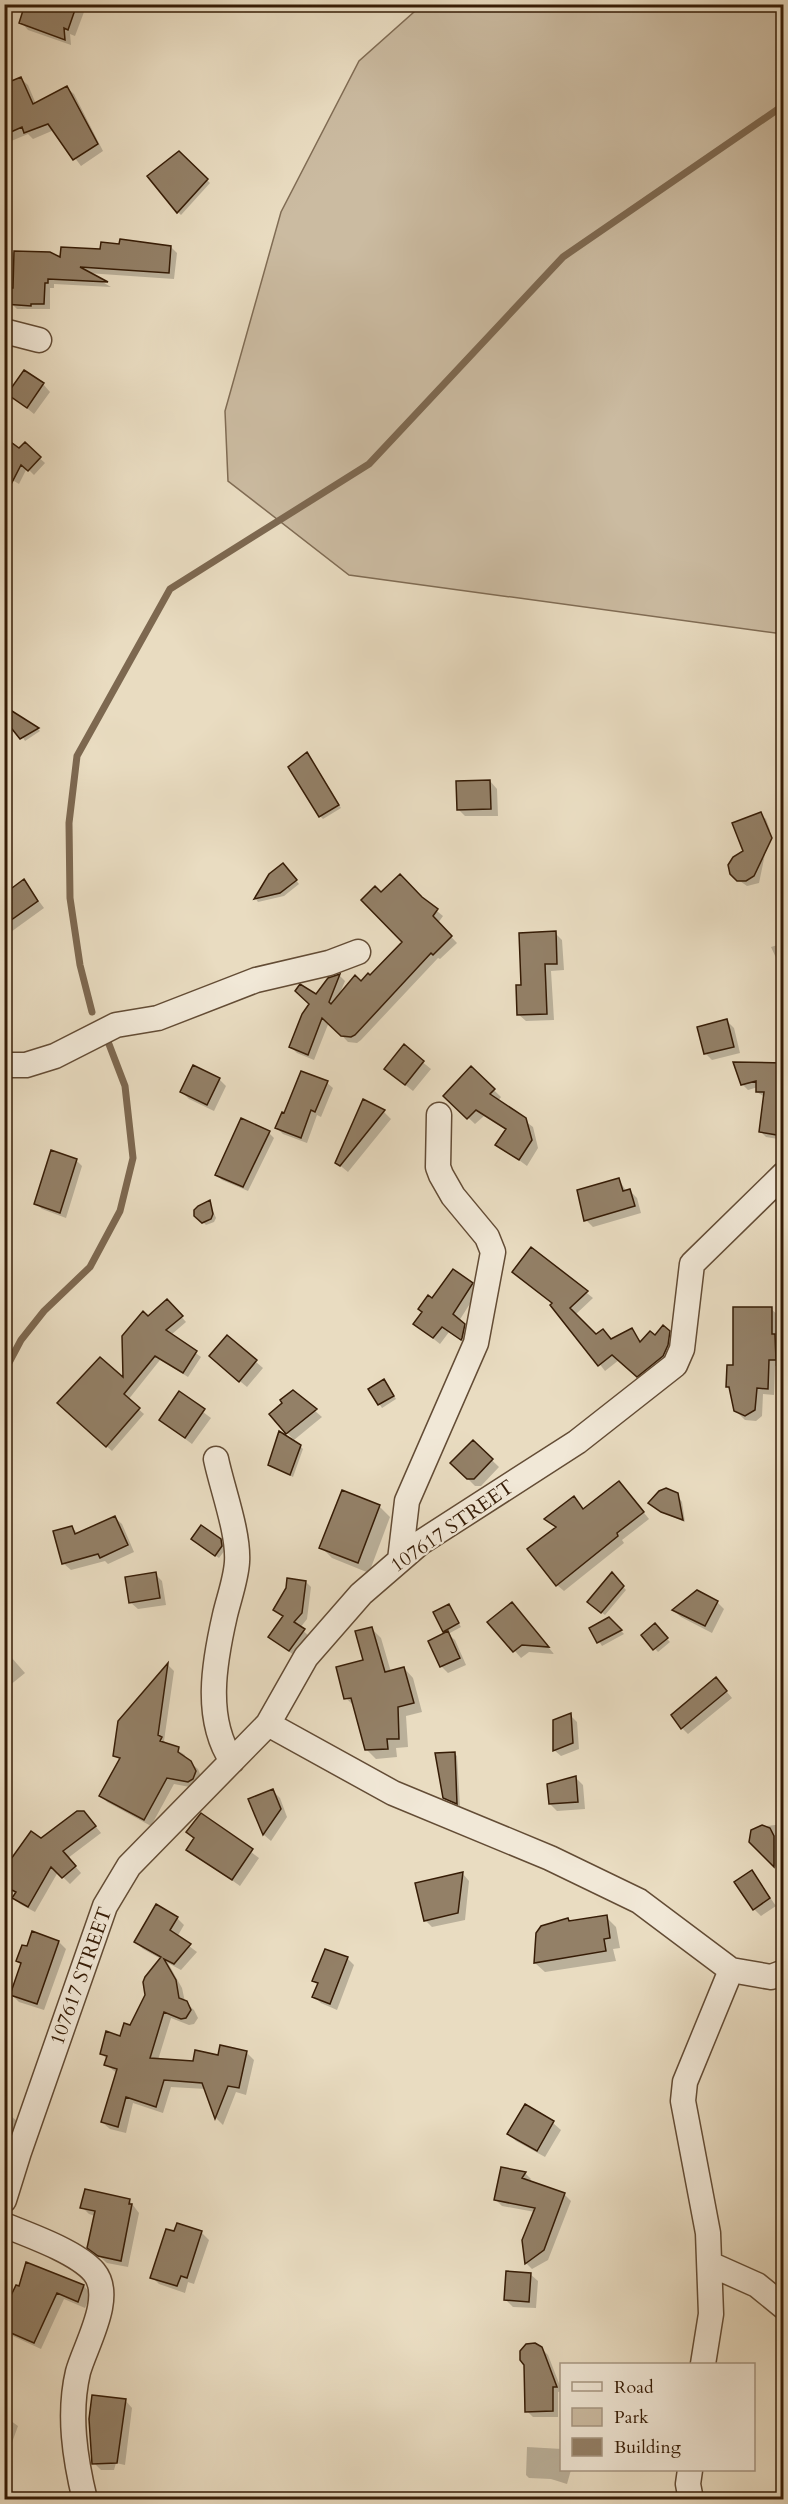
<svg xmlns="http://www.w3.org/2000/svg" width="788" height="2504" font-family="Cardo,serif">
	<rect width="100%" height="100%" fill="#e9dcc1"/>
	<filter id="stains"><feTurbulence type="fractalNoise" baseFrequency=".00333" numOctaves="4"/><feColorMatrix values="0 0 0 0 .2 0 0 0 0 .09 0 0 0 0 .02 0 0 0 .5 -.17"/></filter>
	<radialGradient id="worn" r=".72"><stop offset=".6" stop-color="#630" stop-opacity="0"/><stop offset="1" stop-color="#630" stop-opacity=".3"/></radialGradient>
	<path fill="#cbbba1" stroke="#806c54" stroke-width="1.5" d="M423,4L783,5V634L349,575L228,481L225,411L281,212L359,61Z"/>
	<path fill="#0003" d="M77,4L84,12L75,36L70,34L71,45L28,30L21,22Z
		M21,79L28,85L36,104L67,88L74,94L103,151L81,166L54,130L33,139L28,134L4,144V85Z
		M179,153L210,183L181,215L178,212Z
		M171,247L177,253L174,279L87,273L111,287L54,284V288H50V309H17L11,303L4,302V252L50,254L62,260L102,250Z
		M43,384L50,392L34,414L12,396Z
		M25,445L45,463L34,475L27,468L19,484L4,475Z
		M4,708L38,729L40,731L25,741Z
		M310,757L341,808L323,819L320,816Z
		M490,781L497,789L498,816H465L458,809Z
		M760,814L766,819L770,830L759,883L747,886L737,879L745,851Z
		M784,848V860L776,850Z
		M286,868L299,884L284,896L258,902L256,899L270,875Z
		M4,876L14,889L24,881L44,908L4,937Z
		M381,894L422,899L443,916L438,923L457,943L440,959L438,958L361,1040L357,1043L348,1042L329,1022L314,1060L297,1053L291,1047L317,996L329,979L340,976L345,981L340,993L370,977L404,942Z
		M555,933L562,940L564,970L551,971L554,1020L526,1021L518,1014L522,987Z
		M784,943V975L771,947Z
		M727,1021L734,1028L740,1053L712,1060L705,1053Z
		M404,1047L431,1069L413,1091L394,1076Z
		M735,1064L784,1065V1140L766,1137L761,1132L765,1097L757,1092L758,1087L748,1090L742,1084Z
		M471,1068L501,1097L498,1101L533,1127L538,1148L527,1166L497,1144L506,1130L484,1116L475,1124L445,1096Z
		M219,1079L226,1086L214,1111L189,1099L182,1092Z
		M327,1083L333,1088L321,1117L317,1115L307,1143L283,1134L277,1128L285,1115Z
		M364,1101L384,1112L391,1119L348,1172L337,1163Z
		M242,1120L269,1133L274,1138L248,1191L222,1180L217,1175Z
		M76,1160L82,1166L66,1218L42,1209L36,1203Z
		M619,1180L627,1192L630,1191L637,1198L641,1213L593,1227L586,1220Z
		M209,1202L216,1218L214,1222L206,1225L196,1215Z
		M532,1249L593,1298L575,1315L596,1336L603,1331L612,1340L632,1330L641,1342L655,1337L663,1328L675,1339L674,1352L644,1382L619,1360L605,1371L554,1304Z
		M472,1284L478,1291L459,1321L471,1331L467,1345L449,1332L440,1344L415,1324L433,1300Z
		M172,1306L186,1322L171,1335L201,1357L188,1377L160,1360L128,1400L144,1414L112,1451L64,1408L125,1380L148,1317Z
		M771,1309L778,1315L782,1366H775L774,1395L763,1394L762,1416L756,1421L745,1420L738,1413L735,1394L727,1386L735,1367Z
		M227,1337L263,1368L247,1387L218,1363Z
		M387,1384L396,1399L382,1408L370,1390Z
		M293,1392L322,1417L294,1440L287,1433Z
		M179,1394L211,1418L192,1444L160,1420Z
		M473,1442L499,1467L481,1486H475L452,1463Z
		M300,1446L303,1449L293,1477L270,1465Z
		M625,1489L649,1519L622,1540L624,1543L564,1591L557,1585L556,1528L546,1520L574,1498L584,1510Z
		M678,1496L682,1502L685,1522L666,1514L653,1506Z
		M379,1506L390,1517L369,1573L332,1558L321,1547Z
		M114,1517L122,1524L134,1552L108,1564L105,1561L71,1570L63,1563L72,1527L78,1534Z
		M220,1540L224,1544L225,1550L219,1558L196,1542Z
		M155,1574L162,1581L166,1605L138,1609L130,1602Z
		M612,1574L626,1590L605,1615L592,1605Z
		M306,1582L311,1587L307,1619L300,1628L309,1636L295,1656L270,1637L284,1617L275,1609Z
		M717,1602L724,1609L712,1633L681,1617L674,1611Z
		M449,1605L461,1627L448,1634L455,1640L466,1665L448,1673L441,1666L448,1634L445,1631Z
		M518,1611L554,1654L529,1652L521,1658L490,1622Z
		M609,1618L624,1634L602,1646L591,1629Z
		M371,1628L381,1638L391,1672L404,1668L413,1678L422,1712L406,1716L408,1747L396,1748L397,1757L376,1759L366,1749L356,1708L346,1698L365,1661Z
		M658,1629L670,1642L658,1652L643,1635Z
		M4,1649L25,1673L4,1690Z
		M168,1665L174,1671L164,1741L185,1755L184,1758L198,1769L202,1779L195,1788L174,1784L151,1826L107,1802L101,1795L120,1760L115,1755L119,1722Z
		M722,1686L732,1698L688,1734L682,1728Z
		M570,1715L577,1722L579,1749L561,1756L554,1750Z
		M454,1753L457,1756L460,1806L445,1798Z
		M576,1778L583,1785L585,1809L557,1811L550,1804Z
		M273,1791L280,1798L287,1817L271,1841L264,1835L250,1800Z
		M84,1812L101,1833L68,1858L81,1873L70,1884L58,1872L35,1912L20,1904L14,1898L16,1894L4,1887V1871L41,1840Z
		M201,1815L259,1858L240,1886L188,1849L195,1839Z
		M784,1824V1861L776,1867L752,1845L758,1827Z
		M752,1872L776,1906L761,1916L754,1909Z
		M463,1874L469,1881L465,1920L432,1927L425,1920Z
		M606,1917L616,1927L620,1948L613,1949L616,1961L545,1972L535,1963L568,1920L571,1922Z
		M177,1918L184,1925L177,1937L197,1952L181,1970L168,1963L182,1988L185,2002L194,2010L198,2018L194,2024L189,2025L171,2018L158,2060L194,2062L247,2053L254,2060L246,2095L236,2092L223,2125L216,2118L206,2089L171,2087L163,2113L133,2103L126,2133L110,2129L102,2122L117,2073L106,2065L107,2059L101,2053L130,2027L147,1995L161,1959L143,1949L136,1942Z
		M59,1942L66,1949L44,2010L19,2002L12,1995L22,1965L18,1961L28,1948Z
		M347,1958L354,1965L337,2010L321,2003L314,1996L318,1985L314,1980Z
		M525,2106L553,2123L561,2130L545,2157L516,2141L509,2134Z
		M4,2111L20,2123L4,2148Z
		M525,2173L531,2179L529,2182L565,2195L571,2201L548,2260L532,2269L526,2263L535,2212L502,2206L495,2199Z
		M129,2200L139,2213L128,2267L107,2263L89,2247L95,2216L89,2214L82,2207Z
		M178,2225L202,2233L209,2240L194,2284L188,2282L185,2293L159,2284L152,2277Z
		M27,2264L84,2286L91,2294L85,2308L64,2299L41,2349L4,2332V2313L20,2289Z
		M530,2274L538,2281L536,2308L513,2307L505,2299Z
		M541,2348L548,2355L562,2391L558,2392V2417H533L527,2411Z
		M125,2400L132,2408L125,2465L116,2463L114,2470H101L93,2462Z
		M4,2416L18,2426L10,2448L4,2446Z
		M527,2447L562,2449V2470H571L567,2484L551,2479L529,2478L526,2475Z"/>
	<g fill="none" stroke-linecap="round" stroke-linejoin="round">
		<path stroke="#7d6850" stroke-width="7" d="M92,1012L80,965L70,898L69,823L77,756L170,589L369,464L563,257L784,105
			M4,1372L21,1340L44,1311L90,1267L120,1211L133,1158L125,1086L107,1039"/>
	</g>
	<path fill="#938067" stroke="#361c06" stroke-width="1.5" d="M25,4H77L68,30L64,28L65,40L19,23Z
		M21,77L33,104L67,86L98,144L73,160L48,124L24,133L22,127L4,135V84Z
		M179,151L208,179L177,213L147,176Z
		M120,239L171,246L169,273L80,267L108,282L48,279V283H45L44,304H31V306L4,304V288H13L14,251L50,252L60,257L61,247L100,249L101,242L119,244Z
		M24,370L44,383L27,408L7,394Z
		M4,437L19,448L25,442L41,457L28,471L21,465L4,498Z
		M4,706L39,728L20,739L4,719Z
		M307,752L339,805L319,817L288,767Z
		M490,780L491,809L457,810L456,781Z
		M761,812L772,838L754,876L746,881H737L730,874L728,865L733,857L743,851L732,823Z
		M283,863L297,880L280,893L254,899L269,874Z
		M400,874L422,897L438,909L433,916L452,936L433,955L431,953L355,1035L351,1037L341,1036L322,1018L308,1055L289,1047L302,1014L309,1004L295,991L300,984L316,994L328,978L340,974L329,1002L331,1004L355,975L361,981L368,973L370,975L402,942L361,900L375,886L381,892Z
		M24,879L38,901L4,925V894Z
		M556,931L557,964H545L547,1014L517,1015L516,985H521L519,933Z
		M727,1019L734,1047L704,1054L697,1027Z
		M404,1044L424,1061L405,1085L384,1069Z
		M733,1062L783,1063V1136L759,1132L764,1092H756V1081L741,1085Z
		M193,1065L220,1078L207,1105L180,1092Z
		M471,1066L495,1089L490,1094L526,1118L532,1140L519,1160L495,1145L506,1129L476,1110L467,1119L443,1096Z
		M301,1071L328,1081L315,1112L311,1110L301,1138L275,1128L282,1112L284,1113Z
		M363,1099L385,1110L340,1166L335,1163Z
		M241,1118L270,1131L243,1187L215,1175Z
		M51,1150L77,1159L60,1213L34,1204Z
		M619,1178L623,1191L630,1189L635,1206L584,1221L577,1190Z
		M210,1200L213,1214L211,1219L202,1223L194,1216V1210L198,1206Z
		M531,1247L588,1291L570,1308L596,1334L603,1329L611,1339L632,1328L640,1342L650,1331L655,1335L663,1325L670,1331L668,1345L663,1356L637,1377L612,1355L598,1366L550,1305L552,1303L512,1272Z
		M453,1269L473,1283L453,1314L465,1324L462,1338L461,1340L442,1327L433,1338L413,1324L422,1312L418,1309L428,1295L432,1298Z
		M167,1299L183,1316L166,1330L197,1351L183,1373L155,1356L124,1394L140,1408L106,1447L57,1403L100,1357L123,1377L122,1336L143,1311L148,1316Z
		M733,1307H772V1334H775L776,1360H769L768,1389L757,1388L755,1410L745,1416L734,1411L729,1387H726L727,1365H733Z
		M227,1335L257,1360L239,1382L209,1356Z
		M384,1379L394,1396L378,1405L368,1389Z
		M293,1390L317,1409L286,1434L269,1414L282,1403L280,1400Z
		M179,1391L205,1409L185,1438L159,1420Z
		M279,1431L301,1445L290,1475L268,1465Z
		M473,1440L493,1459L474,1479H467L450,1463Z
		M619,1481L644,1512L617,1533L618,1536L556,1586L527,1549L556,1527L544,1519L574,1496L583,1509Z
		M666,1488L678,1493L683,1520L661,1512L648,1503L659,1491Z
		M342,1490L380,1505L358,1563L319,1548Z
		M115,1516L128,1545L100,1558L98,1554L62,1564L53,1531L72,1526L75,1534Z
		M201,1525L221,1539L222,1546L215,1556L191,1539Z
		M156,1572L160,1598L129,1603L125,1577Z
		M612,1572L624,1586L601,1613L587,1602Z
		M287,1578L306,1581L302,1613L294,1622L305,1629L289,1651L268,1637L283,1616L273,1610L286,1588Z
		M697,1590L718,1601L705,1626L672,1610Z
		M512,1602L549,1647L522,1645L513,1652L487,1622Z
		M449,1604L459,1623L443,1632L433,1612Z
		M609,1617L622,1630L597,1643L589,1628Z
		M655,1623L668,1638L653,1650L641,1635Z
		M372,1627L385,1672L404,1667L414,1703L398,1707L399,1739H387L388,1749L365,1750L351,1698L344,1699L336,1667L363,1660L355,1631Z
		M448,1631L460,1658L440,1667L428,1641Z
		M168,1663L158,1735L162,1737L160,1741L179,1747L178,1752L191,1761L196,1771L193,1779L188,1782L167,1778L144,1820L99,1796L120,1758L113,1756L118,1721Z
		M716,1677L727,1691L681,1729L671,1715Z
		M571,1713L573,1743L553,1751V1720Z
		M455,1752L457,1804L443,1798L435,1753Z
		M576,1776L578,1802L549,1804L547,1784Z
		M273,1789L281,1809L263,1835L248,1799Z
		M77,1811H84L96,1826L63,1851L76,1866L62,1878L51,1867L28,1907L12,1898L16,1892L4,1886V1855L11,1859L31,1831L41,1838Z
		M201,1813L253,1849L232,1880L186,1850L194,1838L186,1832Z
		M762,1825L770,1828L774,1836V1867L749,1842L751,1830Z
		M752,1870L770,1898L753,1910L734,1882Z
		M463,1872L458,1913L424,1921L415,1883Z
		M156,1904L178,1917L170,1930L191,1944L174,1964L164,1959L176,1980L179,1998L187,2001L191,2010L186,2018L181,2019L164,2012L150,2058L193,2061L195,2050L218,2055L220,2045L247,2051L239,2088L228,2086L215,2119L202,2083L164,2080L156,2107L126,2097L118,2127L101,2122L117,2069L104,2065L107,2056L100,2054L106,2031L120,2036L124,2023L130,2025L145,1995L143,1982L145,1977L161,1957L134,1942Z
		M607,1915L610,1938L604,1939L606,1951L534,1963L536,1933L541,1926L568,1918L569,1921Z
		M32,1931L59,1941L37,2004L10,1995L21,1963L16,1961L22,1945L27,1946Z
		M325,1949L348,1957L330,2004L312,1997L318,1983L312,1981Z
		M525,2104L554,2121L537,2151L507,2134Z
		M501,2167L526,2172L522,2178L565,2193L544,2250L525,2264L522,2240L535,2208L494,2200Z
		M85,2189L130,2199L129,2204H132L121,2261L98,2256L87,2248L95,2211L80,2208Z
		M177,2223L202,2231L187,2278L181,2276L177,2286L150,2278L166,2229L174,2231Z
		M26,2262L84,2285L78,2302L57,2293L34,2343L4,2330V2310L16,2285L19,2286Z
		M506,2271L531,2273L529,2302L504,2300Z
		M535,2343L542,2347L557,2387H553V2411L525,2412L524,2365L520,2360V2351L526,2344Z
		M92,2395L126,2399L117,2463L92,2464L89,2419Z"/>
	<g fill="none" stroke-linecap="round" stroke-linejoin="round">
		<g stroke="#634c35" stroke-width="27">
			<path id="street" d="M4,331L39,340
				M4,1065H26L55,1056L116,1025L158,1018L256,980L329,963L358,952
				M216,1459C222,1488 239,1533 237,1562C236,1579 229,1598 225,1615C214,1663 204,1719 232,1761
				M400,1560L407,1501L476,1343L493,1252L487,1237L453,1196L441,1175L438,1167L439,1115
				M268,1724L393,1793L550,1858L639,1901L731,1970L685,2082L683,2101L708,2233L711,2314L703,2364
				M731,1970L771,1977L784,1972
				M4,2200L19,2152L105,1906L129,1866L268,1724L306,1657L361,1594L420,1543L577,1442L675,1365L682,1349L692,1264L784,1174
				M4,2225C29,2235 77,2252 94,2272C115,2297 85,2346 78,2372C68,2414 75,2459 85,2500
				M710,2264L757,2285L784,2307
				M690,2470L688,2484L691,2500"/>
		</g>
		<use href="#street" stroke="#f1e8d7" stroke-width="24"/>
	</g>
	<g text-anchor="middle" dominant-baseline="central" stroke-width="4.5" stroke-linejoin="round" paint-order="stroke">
		<g font-size="20" fill="#361c06" stroke="#f1e8d7">
			<text transform="translate(452 1526) rotate(-35)">107617 STREET</text>
			<text transform="translate(81 1976) rotate(-70)">107617 STREET</text>
		</g>
	</g>
	<rect width="788" height="2504" fill="none" stroke="#e9dcc1" stroke-width="24"/>
	<rect x="6" y="6" width="776" height="2492" fill="none" stroke="#361c06" stroke-width="3"/>
	<rect x="12" y="12" width="764" height="2480" fill="none" stroke="#361c06" stroke-width="1.5"/>
	<rect x="560" y="2363" width="195" height="108" fill="#f1e8d7" stroke="#a69683" stroke-width="1.5"/>
	<rect x="572" y="2382" width="30" height="9" fill="#f1e8d7" stroke="#a69683" stroke-width="1.5"/>
	<text x="614" y="2393" font-size="18" fill="#361c06">Road</text>
	<rect x="572" y="2408" width="30" height="18" fill="#cbbba1" stroke="#a69683" stroke-width="1.5"/>
	<text x="614" y="2423" font-size="18" fill="#361c06">Park</text>
	<rect x="572" y="2438" width="30" height="18" fill="#938067" stroke="#a69683" stroke-width="1.5"/>
	<text x="614" y="2453" font-size="18" fill="#361c06">Building</text>
	<rect width="100%" height="100%" filter="url(#stains)"/>
	<rect width="100%" height="100%" fill="url(#worn)"/>
</svg>
